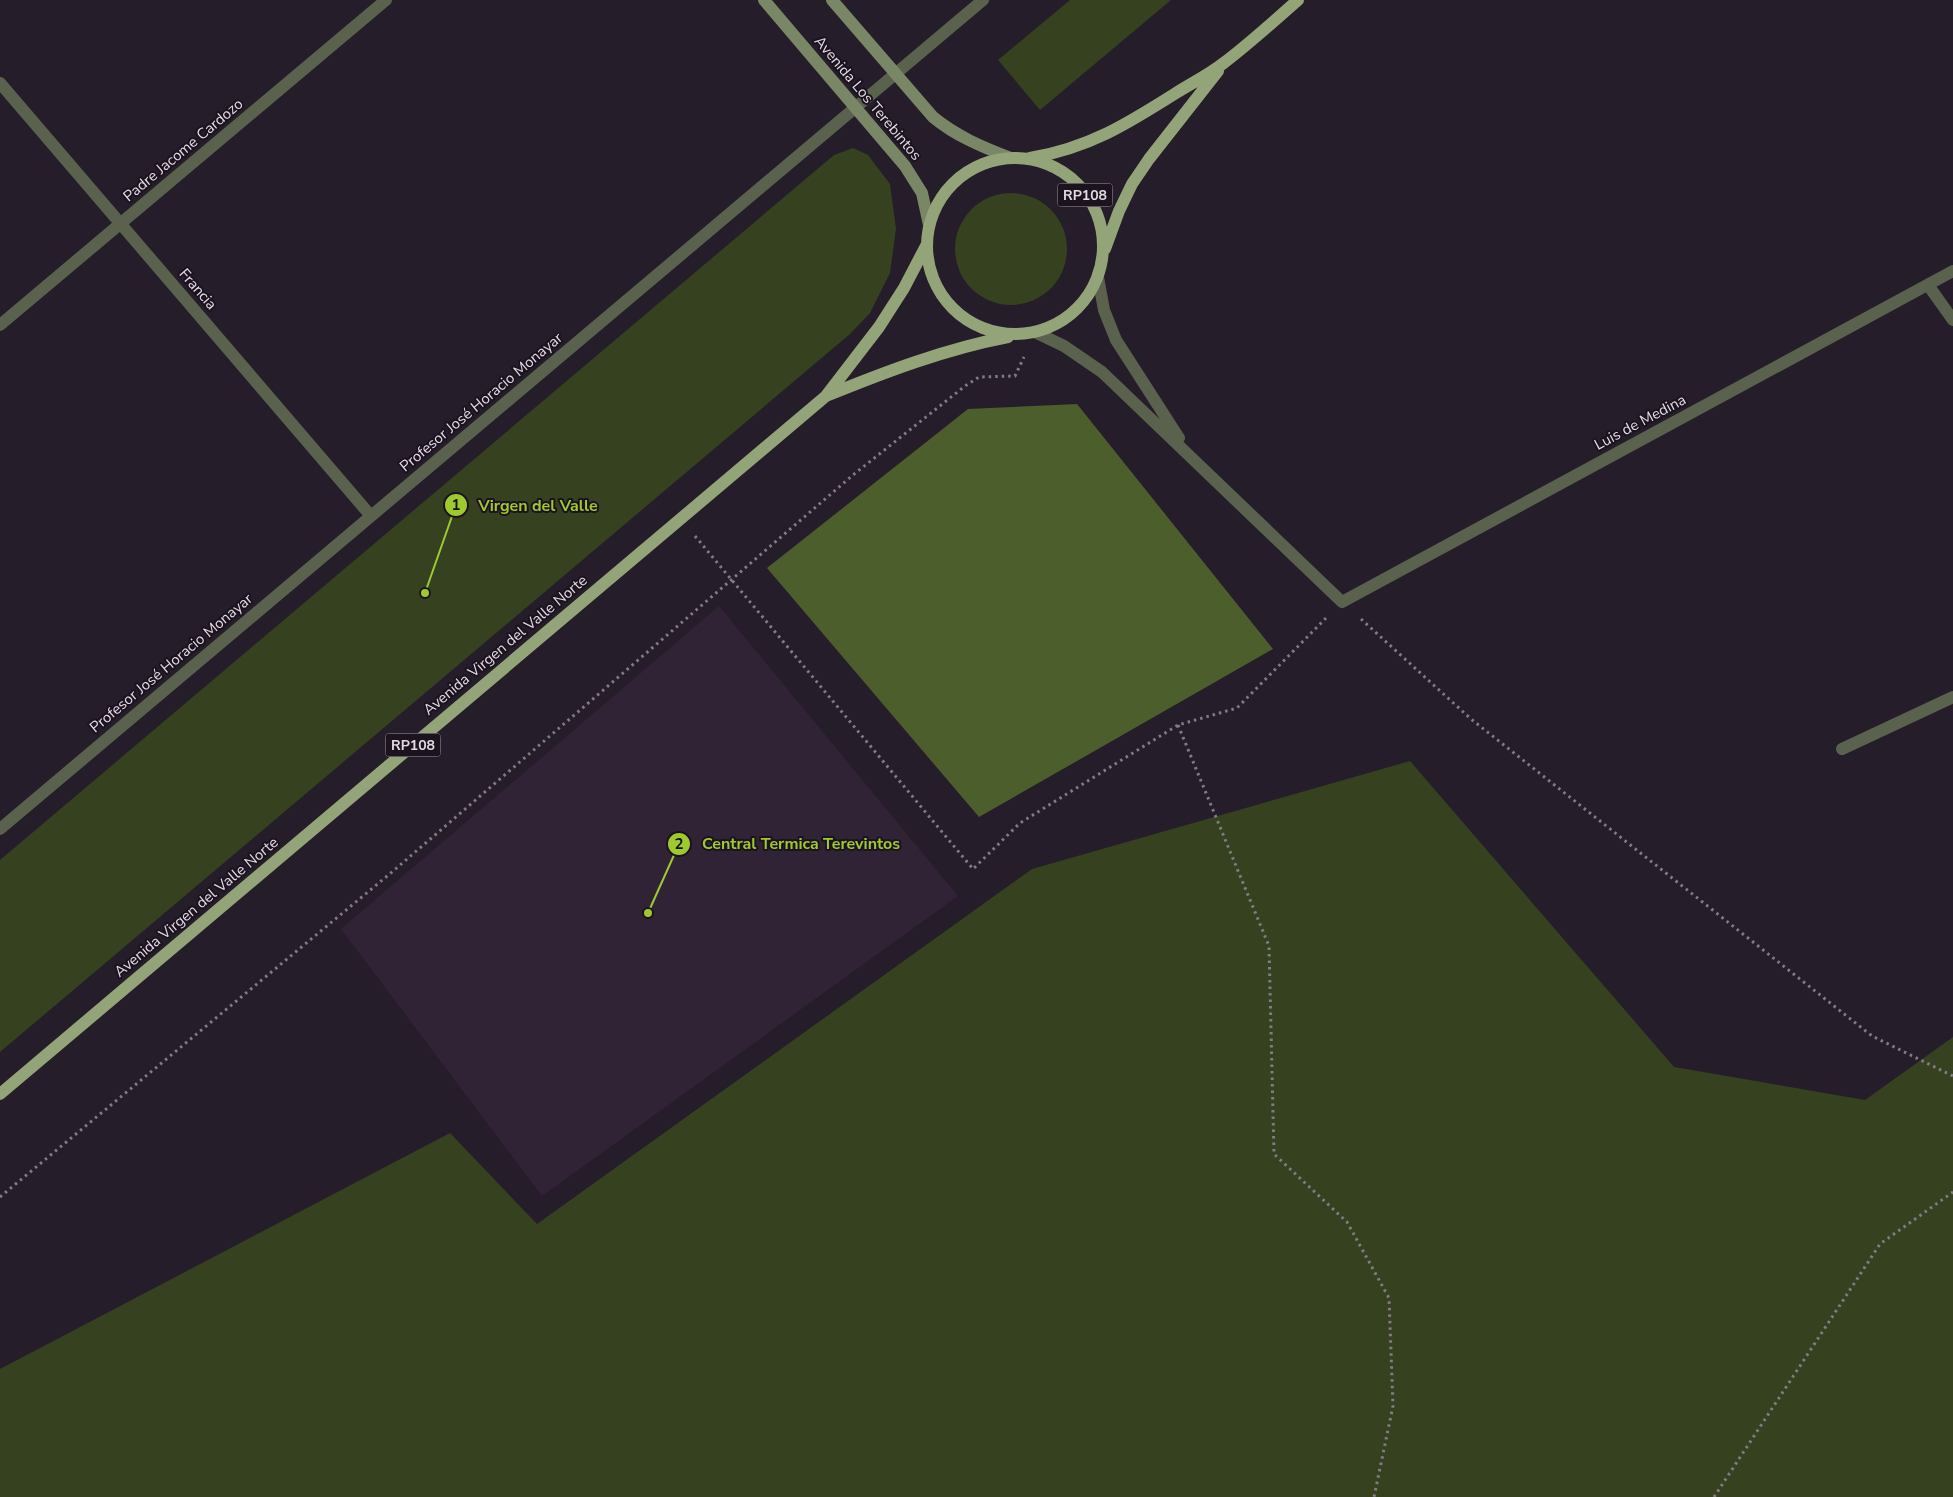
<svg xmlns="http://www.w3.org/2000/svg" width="1953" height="1497" font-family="'Nunito Sans',sans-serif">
	<rect width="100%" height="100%" fill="#251d29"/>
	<path fill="#302335" d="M719,606L958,896L542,1196L341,929Z"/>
	<path fill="#36421f" d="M1070,0H1171L1040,110L998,60Z
		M853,148L868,155L890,184L896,229L890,273L870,313L850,334L0,1052V860L834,155Z
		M955 249a56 56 0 1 1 112 0a56 56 0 1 1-112 0Z
		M1410,761L1674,1067L1865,1100L1953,1037V1497H0V1369L450,1133L537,1224L1032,869Z"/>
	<path fill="#4d5e2d" d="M1077,404L1273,649L979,817L767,568L968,409Z"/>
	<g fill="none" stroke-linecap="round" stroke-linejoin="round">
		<path stroke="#827b86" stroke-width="3" stroke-dasharray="2.5 4" stroke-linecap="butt" d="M695,536L973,869L1020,823L1178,725L1237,708L1326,618
			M1361,619L1471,719L1872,1036L1953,1076
			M1178,725L1269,946L1274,1154L1347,1222L1389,1298L1393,1406L1374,1497
			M0,1197L392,872L853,475L965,386L979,377L1015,376L1024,357
			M1714,1497L1880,1244L1953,1192"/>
		<path stroke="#5a624d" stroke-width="12" d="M0,83L371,516
			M1098,277L1104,310L1116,340L1179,438
			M1928,285L1953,320
			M0,325L386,0
			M1035,332L1064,346L1102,372L1342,602L1953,271
			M1842,749L1953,697
			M0,829L983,0"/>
		<path stroke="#7a8766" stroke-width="12" d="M764,0L905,166L922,193L929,225
			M832,0L933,117C956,136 982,147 1011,158"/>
		<path stroke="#94a479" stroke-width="12" d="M1030,158C1089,148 1127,124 1176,93C1192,83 1210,74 1225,62C1250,43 1274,21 1298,0
			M927 246a88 88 0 1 1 176 0a88 88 0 1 1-176 0Z
			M1105,249L1119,211L1132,184L1149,159L1218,71
			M826,396C885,372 945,349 1008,337
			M0,1094L826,396L879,327L904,288L927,244"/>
	</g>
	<g text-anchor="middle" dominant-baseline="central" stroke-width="4" stroke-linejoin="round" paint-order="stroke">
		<g fill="#1c131f" stroke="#a7a0aa" stroke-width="1">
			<rect x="1057.5" y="183.5" width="55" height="23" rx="4"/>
			<rect x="385.5" y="733.5" width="55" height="23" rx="4"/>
		</g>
		<g font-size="14" font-weight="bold" fill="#e2dce5">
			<text x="1085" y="195">RP108</text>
			<text x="413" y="745">RP108</text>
		</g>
		<g font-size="15" fill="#e2dce5" stroke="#1c131f">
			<text transform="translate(868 98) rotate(50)">Avenida Los Terebintos</text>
			<text transform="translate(183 150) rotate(-40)">Padre Jacome Cardozo</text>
			<text transform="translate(198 289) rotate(49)">Francia</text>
			<text transform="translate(481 402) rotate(-40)">Profesor José Horacio Monayar</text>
			<text transform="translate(1640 422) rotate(-28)">Luis de Medina</text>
			<text transform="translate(505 645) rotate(-40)">Avenida Virgen del Valle Norte</text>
			<text transform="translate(171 663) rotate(-40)">Profesor José Horacio Monayar</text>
			<text transform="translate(196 907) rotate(-40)">Avenida Virgen del Valle Norte</text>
		</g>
	</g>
	<path fill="none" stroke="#9eca2f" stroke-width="2" d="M425 593L456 505M648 913L679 844"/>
	<g fill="#9eca2f" stroke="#1c131f" stroke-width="2">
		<circle cx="425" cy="593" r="5"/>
		<circle cx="648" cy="913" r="5"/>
		<circle cx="456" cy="505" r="12"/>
		<circle cx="679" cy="844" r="12"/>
	</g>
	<g font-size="15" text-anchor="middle" font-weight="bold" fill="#111">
		<text x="456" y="510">1</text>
		<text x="679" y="849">2</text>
	</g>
	<g font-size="16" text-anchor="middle" font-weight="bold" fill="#9eca2f" stroke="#1c131f" stroke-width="4" stroke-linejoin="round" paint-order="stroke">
		<text x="538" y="511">Virgen del Valle</text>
		<text x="801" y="849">Central Termica Terevintos</text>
	</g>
</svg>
